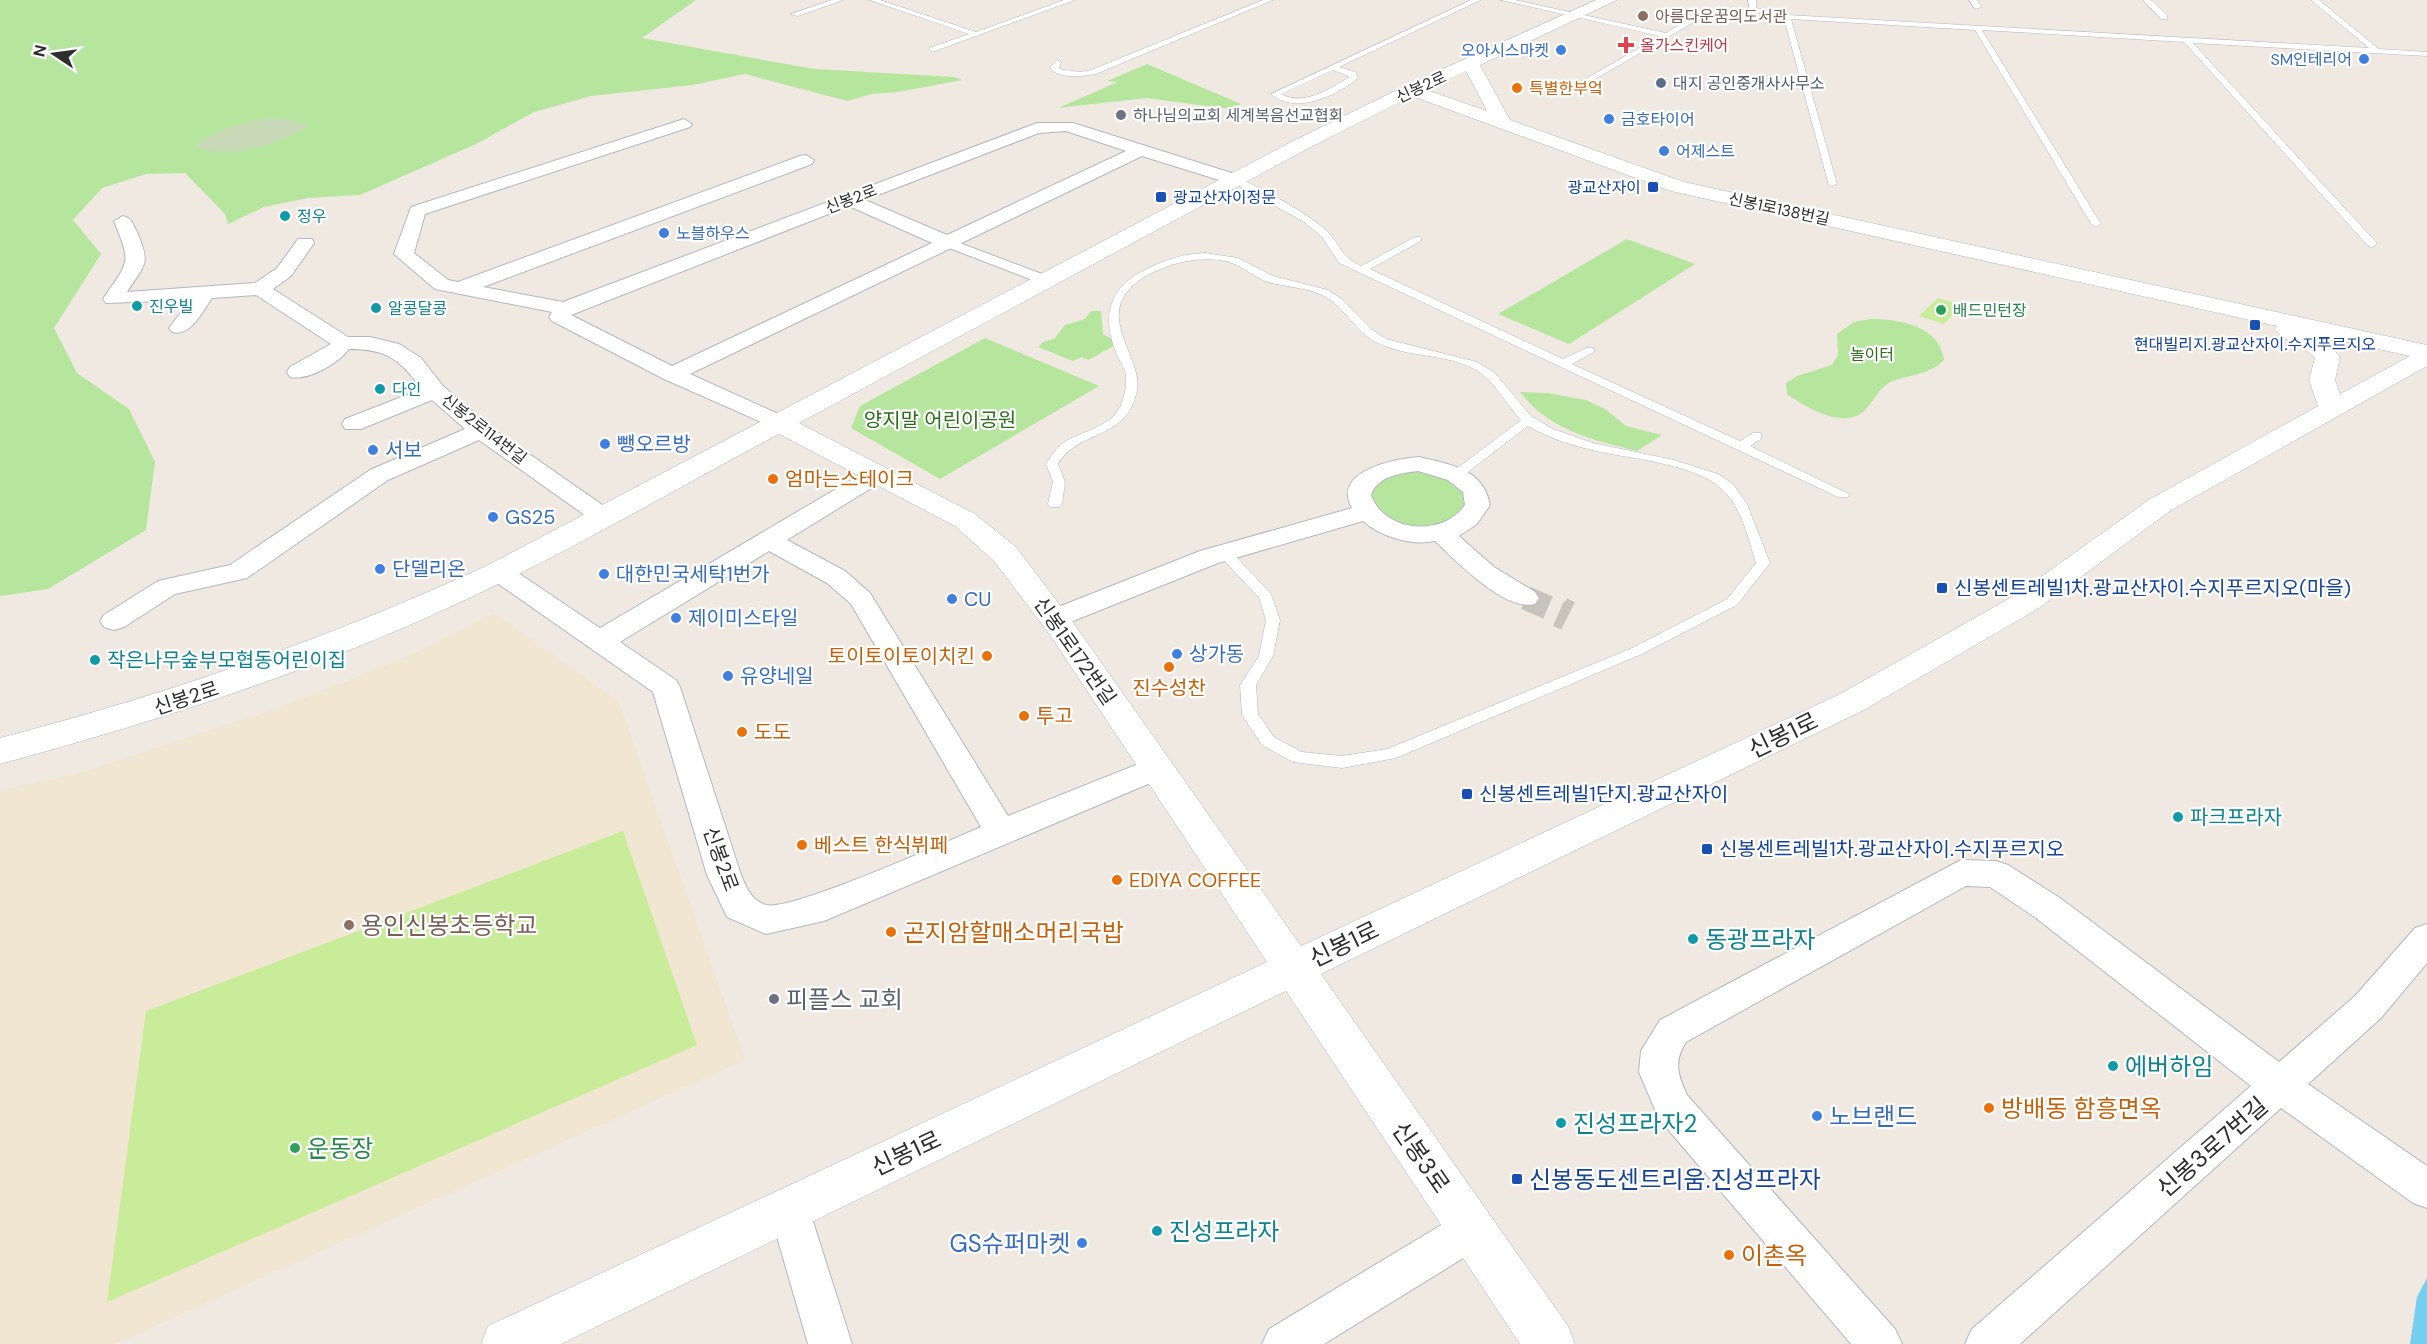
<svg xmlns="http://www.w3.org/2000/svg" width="2427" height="1344" font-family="'DM Sans','Noto Sans KR',sans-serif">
	<rect width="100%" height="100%" fill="#efe9e1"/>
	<path fill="#f0e6d1" d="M494,613L619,702L745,1060L115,1344H0V790L78,774L276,709L409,656Z"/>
	<path fill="#b6e59e" d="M0,0H696L642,38L814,69L954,77L962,80L898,92L872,94L847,101L745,74L692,85L591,96L534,112L476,144L360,195L308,198L264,207L228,224L225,214L185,173L146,174L102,188L73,220L101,254L54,328L77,373L129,409L155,462L146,530L48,589L0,596Z
		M1147,64L1241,104L1230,109L1146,98L1058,108L1118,82L1107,81Z
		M1627,239L1695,264L1569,344L1498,314Z
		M1091,311H1101L1103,334L1119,343L1088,360L1082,357L1073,361L1038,347L1043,342L1054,339L1065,325L1085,319Z
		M1871,319C1900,319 1940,326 1944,360C1928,375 1913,374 1893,381C1879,386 1875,401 1864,411C1844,430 1805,407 1787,394L1786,383L1797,376L1832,365L1838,355L1837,334L1854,322Z
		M985,338L1099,386L940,479L851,428L860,406Z
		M1520,392L1547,393L1586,400L1605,409L1626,426L1662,435L1637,451C1593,440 1549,430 1520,392Z
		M1401,467L1454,476L1475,505L1431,532L1381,520L1364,489Z"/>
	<path fill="#c8d9b8" d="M268,118L289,119L308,127C278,144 229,160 195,147C214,128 243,125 268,118Z"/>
	<path fill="#c9ec9a" d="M1938,298L1962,305L1944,324L1919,316Z
		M623,831L697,1045L107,1302L146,1011Z"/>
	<path fill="#75cff0" d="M2427,1278V1344H2410L2417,1297Z"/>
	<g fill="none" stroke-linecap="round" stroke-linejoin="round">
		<path stroke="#c8c4bd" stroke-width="24" stroke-dasharray="24 12" stroke-linecap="butt" d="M1526,598L1563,614"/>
		<path stroke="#c8c4bd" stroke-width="31" stroke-dasharray="31 15" stroke-linecap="butt" d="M1560,612L1568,616"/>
		<g stroke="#b4b7c1" stroke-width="1">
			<path id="service" d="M832,0H843L798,16L791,14Z
				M869,0H880L976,32L1064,0H1075L932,52L929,48L969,34Z
				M1263,0H1273L1096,74C1083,76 1057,80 1050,67L1057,60L1061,62L1059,69L1080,72L1091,70Z
				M1471,0H1481L1339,67L1356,72L1358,78C1337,96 1295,115 1271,94ZM1333,70L1350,77C1330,88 1304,107 1281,94Z
				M1501,0H1515L1666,33L1689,19L1696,21L1571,93H1568V89L1660,36Z
				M1748,0H1756V8L1787,15L2369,48L2311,0H2319L2379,49L2427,52V56L2193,43L2376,242L2377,244L2372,247L2368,246L2184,42L1982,30L2101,224L2096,227L2091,224L1975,30L1791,19L1837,184L1829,186L1784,18L1750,11Z
				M1969,0H1977L1982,7L1975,9Z
				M2143,0H2151L2167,15V19H2161Z
				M1235,177C1257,185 1313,216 1329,233C1342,248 1342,257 1361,266L1415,237H1421V241L1370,269L1563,359L1586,348H1594V352L1572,364L1740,441L1753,433H1761V439L1750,446L1849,494L1848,497H1838L1339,263L1322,237L1304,222L1232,182L1230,180Z
				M1205,253L1238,258L1273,276L1328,290L1342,299L1371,329L1386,339L1477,362L1495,373L1531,416L1553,429L1593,443L1674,460L1718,474L1733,484L1747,504L1770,563L1737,605L1642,654L1396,758L1342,768L1293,762L1262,745L1242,715L1240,685L1259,656L1266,620L1259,598L1219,555L1217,552L1219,549H1229L1271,594L1280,620L1273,656L1256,685L1258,714L1274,737L1302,752L1342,756L1387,749L1632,648L1727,599L1756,563C1749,541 1744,517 1730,498C1705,462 1629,460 1588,449C1567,444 1547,437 1528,426L1460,478H1452V472L1521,420C1506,405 1497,384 1479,372C1448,352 1408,359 1376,342C1356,332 1347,311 1329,299C1311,287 1289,288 1268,282C1255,278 1245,268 1232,263C1201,252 1149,266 1128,291C1101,322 1142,359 1137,390C1128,441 1080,428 1058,464L1065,482L1062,504L1060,507H1050L1048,504L1053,482L1046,464C1051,456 1055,449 1063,443C1082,430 1108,429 1120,407C1124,398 1127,386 1126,376C1125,368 1120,362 1117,355C1103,321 1106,292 1139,273C1160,261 1181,254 1205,253Z"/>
		</g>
		<g stroke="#b4b7c1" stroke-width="2">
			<path id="pedestrian" d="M949,239L1050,277L1053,280L1050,283H1040L944,246L942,243L944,240Z"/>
		</g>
		<g stroke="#b4b7c1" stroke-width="2">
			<path id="minor" d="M684,119L692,124L690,127L425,214L414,253L448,280L458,282L800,156L806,155L814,160L812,164L483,287L563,302L1037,123H1073L1241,176L1244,180L1235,185L1142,156L690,374L785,417L788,422L785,427L777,429L664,379L552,321L549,317L552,312L435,289L394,254L411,207ZM1066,131L1126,151L947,235L865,200L1039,133ZM849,206L932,243L672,366L571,315Z
				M123,216C132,218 133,224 137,232C151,265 145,264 127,292L255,283L277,268L298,239H312L314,243L291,276L273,289L348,337H370L399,344L421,358L443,386L489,426L611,511L614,516L611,521L602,523L593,521L479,440L388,480L247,578L175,594L124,627L114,630L104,627L100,621L104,615L158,581L230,565L370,470L465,429L432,400L361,429H345L342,424L345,419L422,389C399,359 387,349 349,349C339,363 308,381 290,377L287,372L290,367L331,344L256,295L212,298C202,312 191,337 172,332L169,328L190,300L106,303L103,299C129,260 132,265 114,221Z
				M1419,457C1451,465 1483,468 1490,505L1477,524L1459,536L1494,567L1535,592L1539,598L1535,604C1505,612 1456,561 1435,541C1411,546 1381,537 1363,521L1218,563L1063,625L1053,628L1043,625L1039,619L1043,613L1200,551L1352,508C1331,471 1394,459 1419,457ZM1418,471L1448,480L1463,492L1465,505C1444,537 1384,533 1371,495C1377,476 1401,473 1418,471Z
				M878,467L886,469L890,474L886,479L787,540L845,571L870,593L1008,816L1156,757L1167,760L1171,768L1167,776L824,921L766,934L727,917L707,875L653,692L490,578L486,572L490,566L499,564L508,566L600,628L870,469ZM769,551L827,583L851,604L981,827C948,841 790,912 766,905C751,900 747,889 741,875L680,687L676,680L620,642Z
				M1961,860L1996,861L2008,865L2060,898L2279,1062L2355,996L2415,928L2427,924V963L2381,1018L2308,1084L2427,1166V1208L2413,1203L2281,1108L2020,1344H1965L1972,1329L2251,1086L2036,918L1990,887L1966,886L1686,1042C1673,1062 1678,1075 1687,1095L1895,1329L1902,1344H1851L1659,1119L1639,1072L1641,1051L1660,1020Z
				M789,1189L803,1195L809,1209L852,1344H808L769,1209L775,1195Z
				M1471,1210L1486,1216L1492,1230L1486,1244L1324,1344H1262L1269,1329L1456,1216Z"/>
		</g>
		<g stroke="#b4b7c1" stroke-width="1">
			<path id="tertiary" d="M1596,0H1617L1480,65L1510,120L1684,182L2427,345V366L2170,511L2039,608L1864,710L1321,974L1568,1326L1575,1344H1520L1286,991L561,1344H481L488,1326L1267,962L1050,635L994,561L955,526L779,434C670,492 562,556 450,607C305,674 154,722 0,764V738C168,694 330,638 488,565L1293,141L1405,86ZM1466,71L1487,111L1427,90ZM1412,96L1671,191L2277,326L2275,329C2284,342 2304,346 2315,358L2309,380L2318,406L2150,499L2017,594L1840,694L1301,946L1072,621L1016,547L975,514L799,423L1307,149ZM2316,335L2410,356L2340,394L2335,380L2340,357L2326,340Z"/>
		</g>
		<use href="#service" fill="#fff" fill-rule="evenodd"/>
		<use href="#pedestrian" fill="#fff" fill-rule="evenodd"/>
		<use href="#minor" fill="#fff" fill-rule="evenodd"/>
		<use href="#tertiary" fill="#fff" fill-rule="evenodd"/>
	</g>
	<g fill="#8d6e63" stroke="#fff" stroke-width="2">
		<circle cx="1643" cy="16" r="6"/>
		<circle cx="349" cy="925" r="6"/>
	</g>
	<path fill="#e0444e" stroke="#fff" stroke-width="2" d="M1623 36h6v6h6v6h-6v6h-6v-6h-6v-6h6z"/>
	<g fill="#3f7fe0" stroke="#fff" stroke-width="2">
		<circle cx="1561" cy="50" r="6"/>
		<circle cx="2364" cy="59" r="6"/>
		<circle cx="1609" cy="119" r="6"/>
		<circle cx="1664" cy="151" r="6"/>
		<circle cx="664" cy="233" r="6"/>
		<circle cx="605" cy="444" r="6"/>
		<circle cx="373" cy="450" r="6"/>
		<circle cx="493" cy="517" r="6"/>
		<circle cx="380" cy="569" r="6"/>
		<circle cx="604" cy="574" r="6"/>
		<circle cx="952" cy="599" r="6"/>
		<circle cx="676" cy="618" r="6"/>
		<circle cx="1177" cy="654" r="6"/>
		<circle cx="728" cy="676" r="6"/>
		<circle cx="1817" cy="1116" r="6"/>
		<circle cx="1082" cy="1243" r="6"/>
	</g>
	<circle fill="#5c6f8a" stroke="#fff" stroke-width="2" cx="1661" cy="83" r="6"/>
	<g fill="#e8710a" stroke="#fff" stroke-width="2">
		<circle cx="1517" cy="88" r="6"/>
		<circle cx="773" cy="479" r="6"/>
		<circle cx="987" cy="656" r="6"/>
		<circle cx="1169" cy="667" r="6"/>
		<circle cx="1024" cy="716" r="6"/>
		<circle cx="742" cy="732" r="6"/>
		<circle cx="802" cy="845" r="6"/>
		<circle cx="1117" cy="880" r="6"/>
		<circle cx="891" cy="932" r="6"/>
		<circle cx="1989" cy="1108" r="6"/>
		<circle cx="1729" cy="1255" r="6"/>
	</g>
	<g fill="#6b7280" stroke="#fff" stroke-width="2">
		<circle cx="1121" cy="115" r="6"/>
		<circle cx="774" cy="999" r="6"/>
	</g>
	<g fill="#1a4fb4" stroke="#fff" stroke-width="2">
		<rect x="1647" y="181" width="12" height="12" rx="3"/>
		<rect x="1155" y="191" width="12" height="12" rx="3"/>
		<rect x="2249" y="319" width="12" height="12" rx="3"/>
		<rect x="1936" y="582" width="12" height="12" rx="3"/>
		<rect x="1461" y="788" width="12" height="12" rx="3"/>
		<rect x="1701" y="843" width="12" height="12" rx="3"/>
		<rect x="1511" y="1173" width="12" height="12" rx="3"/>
	</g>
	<g fill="#0f9aa8" stroke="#fff" stroke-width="2">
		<circle cx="285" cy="216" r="6"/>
		<circle cx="137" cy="306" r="6"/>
		<circle cx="376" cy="308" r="6"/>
		<circle cx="380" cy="389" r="6"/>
		<circle cx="95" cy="660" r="6"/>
		<circle cx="2178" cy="817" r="6"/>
		<circle cx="1693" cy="939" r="6"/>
		<circle cx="2113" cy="1066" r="6"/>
		<circle cx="1561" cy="1123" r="6"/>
		<circle cx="1157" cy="1231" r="6"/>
	</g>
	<g fill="#2e9e5b" stroke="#fff" stroke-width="2">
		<circle cx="1941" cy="310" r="6"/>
		<circle cx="295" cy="1148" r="6"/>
	</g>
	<g text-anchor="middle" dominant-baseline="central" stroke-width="4.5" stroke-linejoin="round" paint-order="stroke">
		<g font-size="16" fill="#785e54" stroke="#fff" text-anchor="start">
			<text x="1655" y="16">아름다운꿈의도서관</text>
		</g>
		<g font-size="16" fill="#be3a42" stroke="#fff" text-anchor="start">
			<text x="1640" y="45">올가스킨케어</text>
		</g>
		<g font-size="16" fill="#366cbe" stroke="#fff" text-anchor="start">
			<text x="1549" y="50" text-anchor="end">오아시스마켓</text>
			<text x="2352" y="59" text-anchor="end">SM인테리어</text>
			<text x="1621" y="119">금호타이어</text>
			<text x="1676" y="151">어제스트</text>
			<text x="676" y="233">노블하우스</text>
		</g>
		<g font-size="16" fill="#4e5e75" stroke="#fff" text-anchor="start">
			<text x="1673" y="83">대지 공인중개사사무소</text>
		</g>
		<g font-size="16" fill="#2e2e2e" stroke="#fff">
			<text transform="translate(1421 87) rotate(-25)">신봉2로</text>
			<text transform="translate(851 199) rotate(-21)">신봉2로</text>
			<text transform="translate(1779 209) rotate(12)">신봉1로138번길</text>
			<text transform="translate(484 429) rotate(38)">신봉2로114번길</text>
		</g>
		<g font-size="16" fill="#c56008" stroke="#fff" text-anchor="start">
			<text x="1529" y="88">특별한부엌</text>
		</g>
		<g font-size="16" fill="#5b616d" stroke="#fff" text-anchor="start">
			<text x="1133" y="115">하나님의교회 세계복음선교협회</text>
		</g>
		<g font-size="16" fill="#164399" stroke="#fff" text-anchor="end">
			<text x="1641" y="187">광교산자이</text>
			<text x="1173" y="197" text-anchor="start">광교산자이정문</text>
			<text x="2255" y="344" text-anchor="middle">현대빌리지.광교산자이.수지푸르지오</text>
		</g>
		<g font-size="16" fill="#0d838f" stroke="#fff" text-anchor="start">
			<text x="297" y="216">정우</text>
			<text x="149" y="306">진우빌</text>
			<text x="388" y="308">알콩달콩</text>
			<text x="392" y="389">다인</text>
		</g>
		<g font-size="16" fill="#27864d" stroke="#fff" text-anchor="start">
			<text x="1953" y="310">배드민턴장</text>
		</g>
		<g font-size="16" fill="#2c6e1b" stroke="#fff">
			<text x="1872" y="354">놀이터</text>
		</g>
		<g font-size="20" fill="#2c6e1b" stroke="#fff">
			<text x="940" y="420">양지말 어린이공원</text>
		</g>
		<g font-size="20" fill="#366cbe" stroke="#fff" text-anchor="start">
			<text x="617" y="444">뺑오르방</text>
			<text x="385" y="450">서보</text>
			<text x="505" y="517">GS25</text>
			<text x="392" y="569">단델리온</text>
			<text x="616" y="574">대한민국세탁1번가</text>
			<text x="964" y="599">CU</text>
			<text x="688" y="618">제이미스타일</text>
			<text x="1189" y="654">상가동</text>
			<text x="740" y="676">유양네일</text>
		</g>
		<g font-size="20" fill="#c56008" stroke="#fff" text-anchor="start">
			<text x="785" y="479">엄마는스테이크</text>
			<text x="975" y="656" text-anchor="end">토이토이토이치킨</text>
			<text x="1169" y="688" text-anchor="middle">진수성찬</text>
			<text x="1036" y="716">투고</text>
			<text x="754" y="732">도도</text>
			<text x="814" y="845">베스트 한식뷔페</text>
			<text x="1129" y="880">EDIYA COFFEE</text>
		</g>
		<g font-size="20" fill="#164399" stroke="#fff" text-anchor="start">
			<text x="1954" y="588">신봉센트레빌1차.광교산자이.수지푸르지오(마을)</text>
			<text x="1479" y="794">신봉센트레빌1단지.광교산자이</text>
			<text x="1719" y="849">신봉센트레빌1차.광교산자이.수지푸르지오</text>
		</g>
		<g font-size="20" fill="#2e2e2e" stroke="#fff">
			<text transform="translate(1075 651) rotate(55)">신봉1로172번길</text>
			<text transform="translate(186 698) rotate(-18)">신봉2로</text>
			<text transform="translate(721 859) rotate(70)">신봉2로</text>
		</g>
		<g font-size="20" fill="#0d838f" stroke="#fff" text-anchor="start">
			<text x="107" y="660">작은나무숲부모협동어린이집</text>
			<text x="2190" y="817">파크프라자</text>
		</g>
		<g font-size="24" fill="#2e2e2e" stroke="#fff">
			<text transform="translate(1783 735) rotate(-26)">신봉1로</text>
			<text transform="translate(1344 944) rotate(-26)">신봉1로</text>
			<text transform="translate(2212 1147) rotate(-41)">신봉3로7번길</text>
			<text transform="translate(906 1153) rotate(-25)">신봉1로</text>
			<text transform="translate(1421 1157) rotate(55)">신봉3로</text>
		</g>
		<g font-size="24" fill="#785e54" stroke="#fff" text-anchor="start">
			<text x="361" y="925">용인신봉초등학교</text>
		</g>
		<g font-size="24" fill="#c56008" stroke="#fff" text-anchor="start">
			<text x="903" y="932">곤지암할매소머리국밥</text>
			<text x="2001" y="1108">방배동 함흥면옥</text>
			<text x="1741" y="1255">이촌옥</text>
		</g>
		<g font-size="24" fill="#0d838f" stroke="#fff" text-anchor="start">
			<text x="1705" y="939">동광프라자</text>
			<text x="2125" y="1066">에버하임</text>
			<text x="1573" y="1123">진성프라자2</text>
			<text x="1169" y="1231">진성프라자</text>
		</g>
		<g font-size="24" fill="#5b616d" stroke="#fff" text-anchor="start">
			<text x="786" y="999">피플스 교회</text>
		</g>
		<g font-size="24" fill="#366cbe" stroke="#fff" text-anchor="start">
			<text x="1829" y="1116">노브랜드</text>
			<text x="1070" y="1243" text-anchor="end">GS슈퍼마켓</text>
		</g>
		<g font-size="24" fill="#27864d" stroke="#fff" text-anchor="start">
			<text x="307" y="1148">운동장</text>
		</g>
		<g font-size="24" fill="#164399" stroke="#fff" text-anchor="start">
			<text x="1529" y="1179">신봉동도센트리움.진성프라자</text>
		</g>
	</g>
	<g transform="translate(54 54) rotate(283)" stroke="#ffffff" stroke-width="4.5" paint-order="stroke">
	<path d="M0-4.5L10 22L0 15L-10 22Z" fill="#2e2e2e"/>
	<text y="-9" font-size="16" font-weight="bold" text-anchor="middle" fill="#2e2e2e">N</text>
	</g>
</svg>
